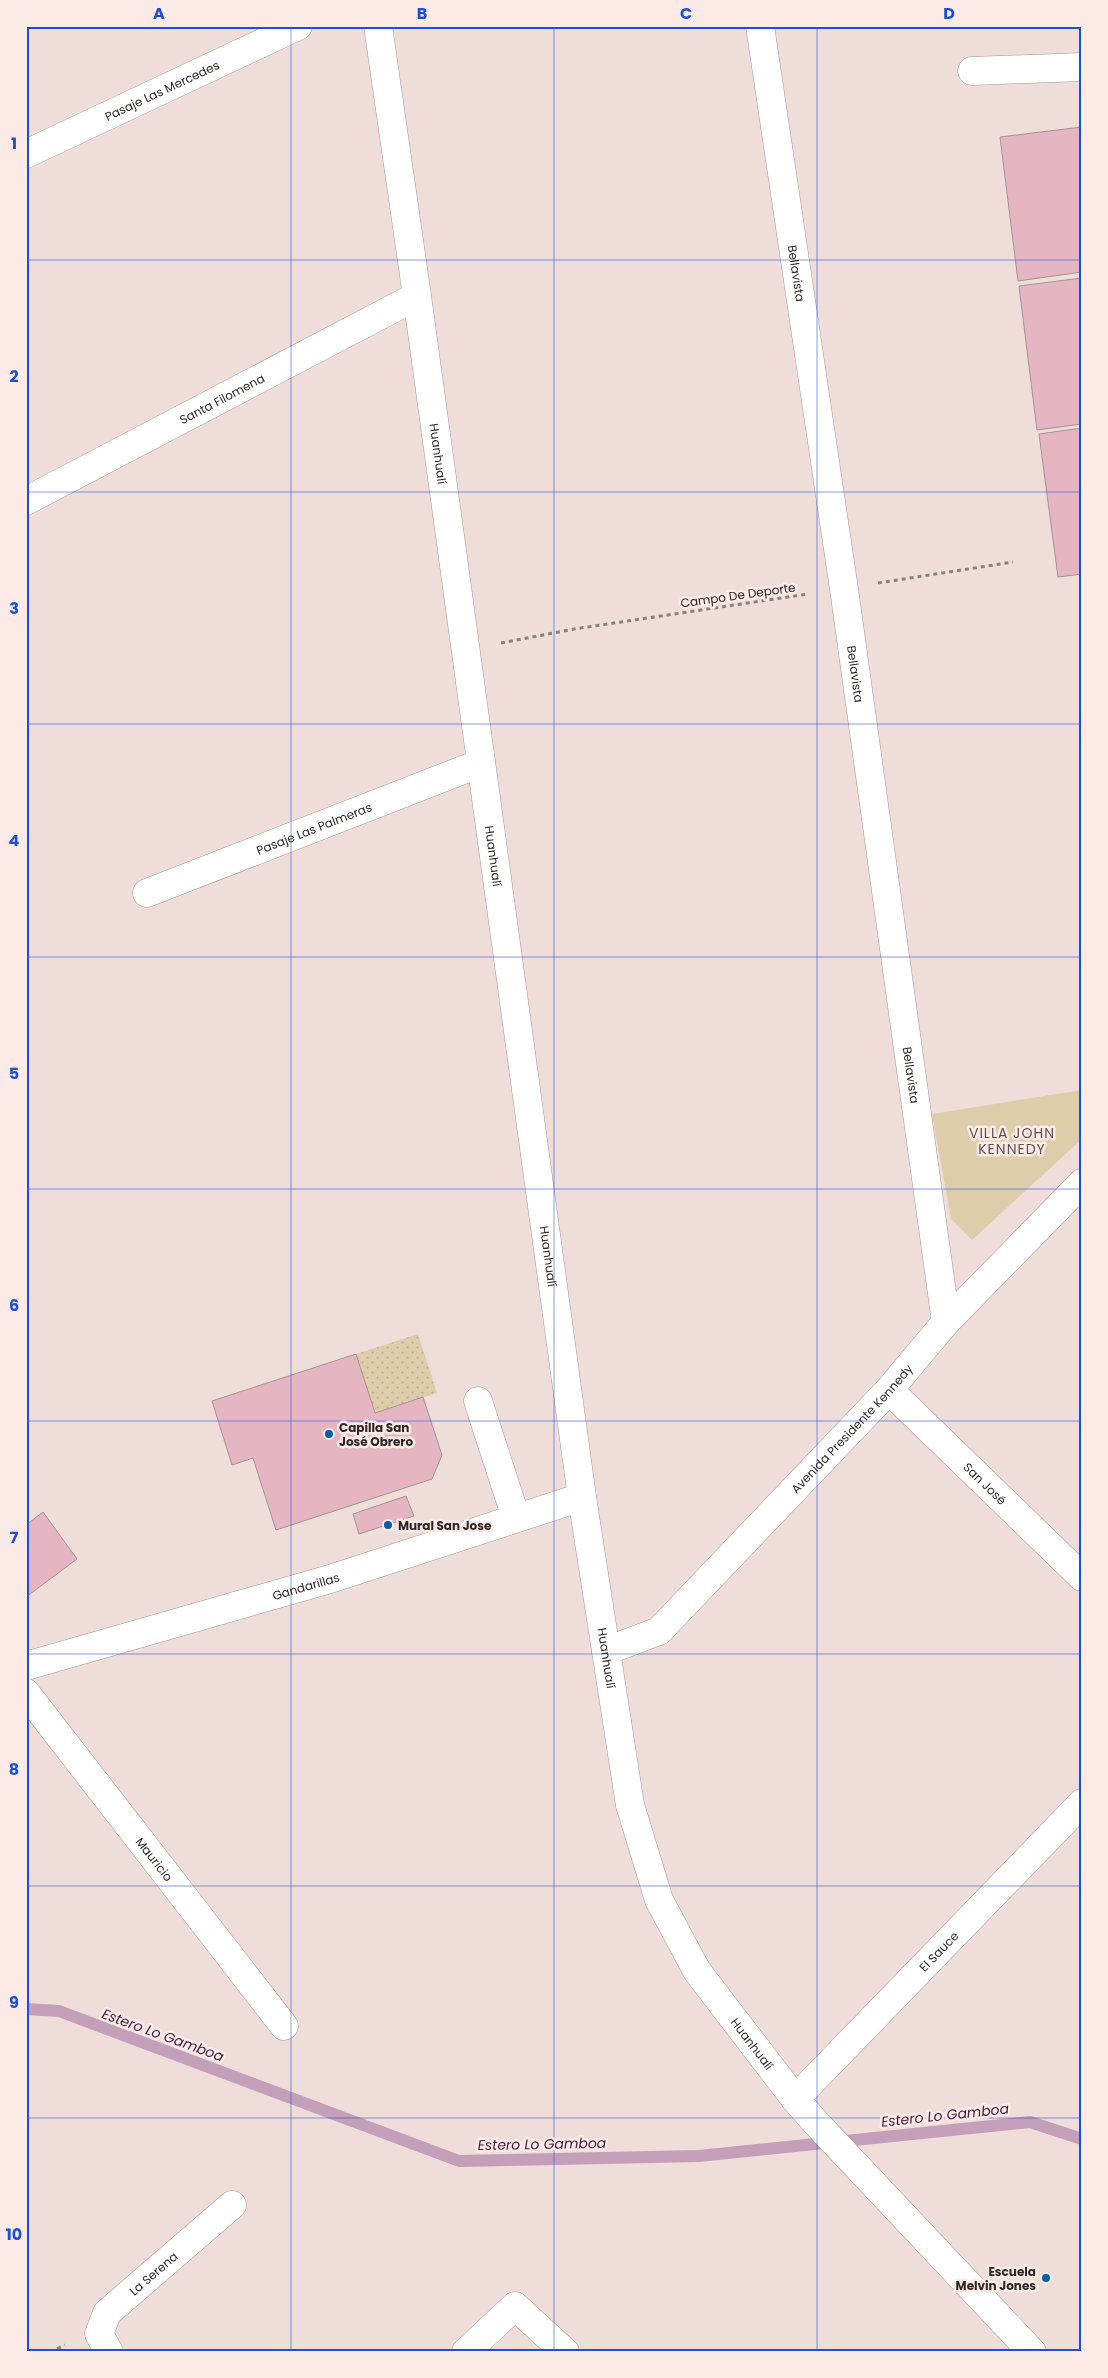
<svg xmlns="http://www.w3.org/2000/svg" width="1108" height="2378" font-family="Poppins,sans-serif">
	<defs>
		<pattern id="garden-dots" width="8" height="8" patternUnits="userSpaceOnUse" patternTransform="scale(1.25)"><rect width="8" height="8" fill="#decdab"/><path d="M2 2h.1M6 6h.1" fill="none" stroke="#bfb093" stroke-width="1.8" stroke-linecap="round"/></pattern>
	</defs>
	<rect width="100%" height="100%" fill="#efddda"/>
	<path fill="#decdab" d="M1082,1090V1139L972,1240L951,1219L932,1114Z"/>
	<path fill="url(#garden-dots)" d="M418,1334L437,1393L375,1413L356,1354Z"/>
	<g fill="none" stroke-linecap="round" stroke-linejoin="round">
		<path stroke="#c39fba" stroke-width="12" d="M26,2009L59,2011L459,2161L699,2156L1030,2122L1082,2139"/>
	</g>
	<path fill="#e5b6c1" stroke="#a39396" d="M1082,127V272L1018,281L1000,137Z
		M1082,278V424L1037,430L1019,286Z
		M1082,428V574L1058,577L1039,434Z
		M356,1354L375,1413L423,1397L442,1455L432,1479L276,1530L253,1458L232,1465L212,1401Z
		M406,1496L414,1516L359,1534L353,1514Z
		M43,1512L77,1559L26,1597V1525Z"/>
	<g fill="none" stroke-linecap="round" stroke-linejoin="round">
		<g stroke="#a59592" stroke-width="29">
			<g id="minor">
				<path id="s1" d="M378,26L417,296L582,1497L630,1805L659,1900L697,1971L795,2099L818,2125L1032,2352"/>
				<path id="s2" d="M760,26L844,589L946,1322"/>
				<path d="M972,71L1082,67"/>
				<path id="s3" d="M26,154L298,26"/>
				<path id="s4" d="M26,501L417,296"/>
				<path id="s5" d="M147,893L481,763"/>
				<path id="s6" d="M889,1390L1082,1577"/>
				<path d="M478,1401L516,1518"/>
				<path id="s7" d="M606,1651L659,1631L889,1390L946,1322L1082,1183"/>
				<path id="s8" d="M26,1666L330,1579L582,1497"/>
				<path id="s9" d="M26,1693L284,2026"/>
				<path id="s10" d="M795,2099L1082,1803"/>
				<path id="s11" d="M109,2352L99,2334L107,2313L232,2205"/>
				<path d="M466,2352L515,2306L565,2352"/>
			</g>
		</g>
		<path stroke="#8b807e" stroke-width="3" stroke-dasharray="4 4" stroke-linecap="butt" d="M878,583L1013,562
			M501,643L574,629L808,594
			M50,2352L65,2345"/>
		<use href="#minor" stroke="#fff" stroke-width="28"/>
	</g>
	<path fill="none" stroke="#1d4ed8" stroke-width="1" stroke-opacity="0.55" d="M291,26V2352M554,26V2352M817,26V2352M26,260H1082M26,492H1082M26,724H1082M26,957H1082M26,1189H1082M26,1421H1082M26,1654H1082M26,1886H1082M26,2118H1082"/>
	<g fill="#005daa" stroke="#fceae7" stroke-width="2">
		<circle cx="329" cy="1434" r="5"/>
		<circle cx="388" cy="1525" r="5"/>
		<circle cx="1046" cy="2278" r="5"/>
	</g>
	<g text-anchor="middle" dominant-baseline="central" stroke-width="5" stroke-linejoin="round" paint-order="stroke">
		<g font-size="12" fill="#2b2524" stroke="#fceae7">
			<text stroke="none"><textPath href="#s3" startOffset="150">Pasaje Las Mercedes</textPath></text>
			<text stroke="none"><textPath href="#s2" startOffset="250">Bellavista</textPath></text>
			<text stroke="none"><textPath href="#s4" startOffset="221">Santa Filomena</textPath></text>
			<text stroke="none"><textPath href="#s1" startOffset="432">Huanhualí</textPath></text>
			<text transform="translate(738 595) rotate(-8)">Campo De Deporte</text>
			<text stroke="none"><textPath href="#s2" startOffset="655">Bellavista</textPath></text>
			<text stroke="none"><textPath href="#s5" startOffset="179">Pasaje Las Palmeras</textPath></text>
			<text stroke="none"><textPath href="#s1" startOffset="838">Huanhualí</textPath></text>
			<text stroke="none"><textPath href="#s2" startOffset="1060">Bellavista</textPath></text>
			<text stroke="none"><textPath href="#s1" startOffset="1242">Huanhualí</textPath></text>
			<text stroke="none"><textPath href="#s7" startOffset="336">Avenida Presidente Kennedy</textPath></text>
			<text stroke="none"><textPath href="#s6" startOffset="134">San José</textPath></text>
			<text stroke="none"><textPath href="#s8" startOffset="291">Gandarillas</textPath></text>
			<text stroke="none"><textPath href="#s1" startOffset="1648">Huanhualí</textPath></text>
			<text stroke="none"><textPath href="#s9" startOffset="210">Mauricio</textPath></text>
			<text stroke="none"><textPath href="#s10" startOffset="206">El Sauce</textPath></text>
			<text stroke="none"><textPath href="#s1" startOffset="2068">Huanhualí</textPath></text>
			<text stroke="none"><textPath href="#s11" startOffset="104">La Serena</textPath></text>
		</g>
		<g font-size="12" font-weight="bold" fill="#2b2524" stroke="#fceae7" text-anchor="start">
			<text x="339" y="1427">Capilla San<tspan x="339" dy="14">José Obrero</tspan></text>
			<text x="398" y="1525">Mural San Jose</text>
			<text x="1036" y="2271" text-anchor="end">Escuela<tspan x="1036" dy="14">Melvin Jones</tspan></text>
		</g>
		<g font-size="14" letter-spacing="1" fill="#615350" stroke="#fceae7">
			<text x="1012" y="1133">VILLA JOHN<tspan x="1012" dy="16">KENNEDY</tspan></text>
		</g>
		<g font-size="14" font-style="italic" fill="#45183d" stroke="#fceae7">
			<text transform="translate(163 2035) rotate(20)">Estero Lo Gamboa</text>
			<text transform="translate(945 2115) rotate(-6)">Estero Lo Gamboa</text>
			<text transform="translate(542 2144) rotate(-1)">Estero Lo Gamboa</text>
		</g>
	</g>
	<rect width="1108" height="2378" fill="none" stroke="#fceae7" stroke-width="55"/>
	<rect x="28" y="28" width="1052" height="2322" fill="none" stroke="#1d4ed8" stroke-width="2"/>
	<g font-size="16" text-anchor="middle" font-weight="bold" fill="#1d4ed8">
		<text x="159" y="19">A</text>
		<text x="422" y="19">B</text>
		<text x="686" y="19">C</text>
		<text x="949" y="19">D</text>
		<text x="14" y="149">1</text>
		<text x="14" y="382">2</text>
		<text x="14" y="614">3</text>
		<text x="14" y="846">4</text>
		<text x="14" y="1079">5</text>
		<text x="14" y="1311">6</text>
		<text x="14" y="1543">7</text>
		<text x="14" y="1775">8</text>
		<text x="14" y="2008">9</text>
		<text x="14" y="2240">10</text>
	</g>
</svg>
